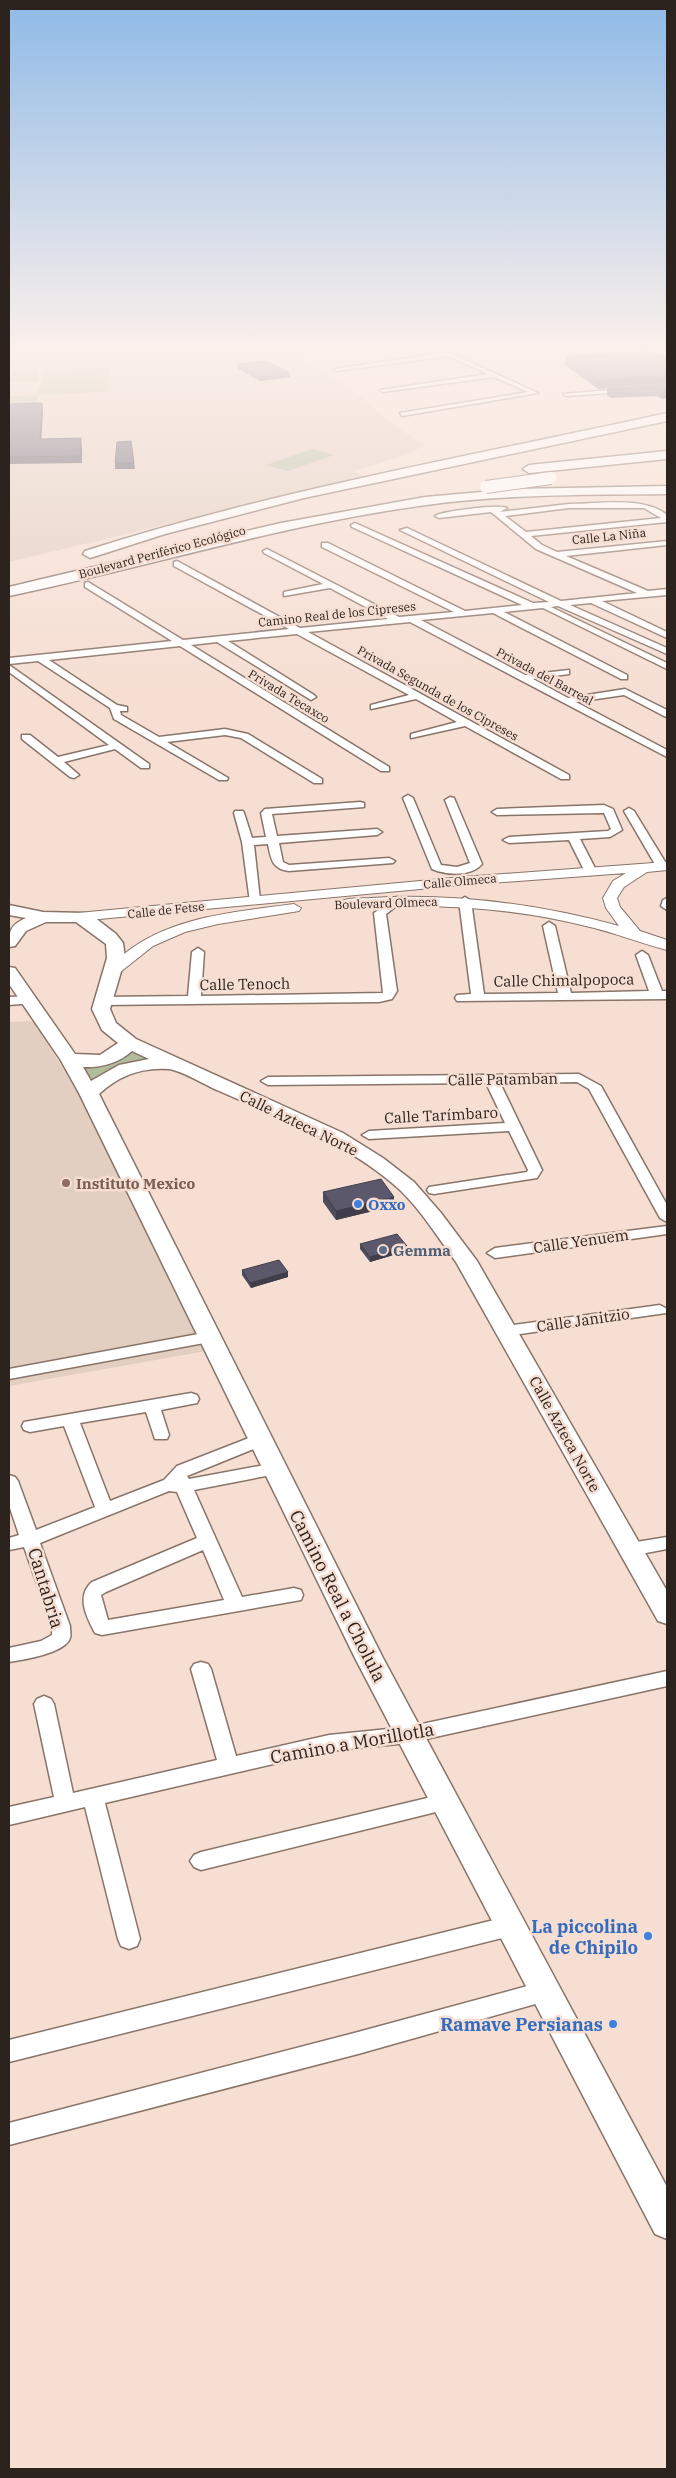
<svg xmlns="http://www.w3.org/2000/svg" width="676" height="2478" font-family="'IBM Plex Serif',serif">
	<rect width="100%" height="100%" fill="#f6ded2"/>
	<path fill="#e3cec2" d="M9,347H291L303,349L304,352L300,359L353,390L394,425L424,445L409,454L354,471L364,477L9,562Z
		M34,1021L80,1097L172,1278L212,1350L9,1386V1022Z"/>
	<path fill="#b2bc9c" d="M109,368L108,392L38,395L37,407L9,411V396L37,395L45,369Z
		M38,370L39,382H9V371Z
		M312,449L334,455L288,471L266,465Z
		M133,1049L151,1059L112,1069L92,1080L83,1067L95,1066Z"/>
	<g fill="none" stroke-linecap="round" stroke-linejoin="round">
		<g stroke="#897469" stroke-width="3">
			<path id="minor" d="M442,349L538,393L402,416L400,413L528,392L494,377L383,392L380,390L488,374L448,356L337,371L334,369L442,353L439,351Z
				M667,385V389L566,396L563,394Z
				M569,504C599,504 644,496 667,515V522L531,536L542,545L557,552L667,541V545L566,556L648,591L667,589V595L602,601L667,632V638L591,603L570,605L667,648V654L558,606L551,607L667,663V669L543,608L504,612L627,675V679H621L493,613L421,620L525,675L569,670V674L533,679L568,698L625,689L667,710V717L664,716L624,695L576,702L667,750V757L410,622L308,632L569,775V779H561L465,726L411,738V734L457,722L416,699L371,709V705L409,695L297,634L228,641L314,695L316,697L311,700L217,642L191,645L389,767V771H381L180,646L49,660L117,705L127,707V711H120L121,715L159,737L225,729L248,734L322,779V783H314L241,738L225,735L167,742L228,778L227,780H219L114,719L110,708L38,661L9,664V658L172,641L85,587V583L88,582L183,640L289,629L174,566V562L177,561L300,628L388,619L330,588L284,596V592L323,584L264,553L263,551L267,549L399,617L454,612L322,547V543H328L465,611L522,605L352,527L351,525L355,523L533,603L549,602L400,530L407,528L561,601L637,593L536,549L491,512L439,518L435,516C442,511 501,504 507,508L500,512ZM569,508H644L661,518L526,532L505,516Z
				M9,665L149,764V768H141L115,749L64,762L79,775L74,778L70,777L22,739V735H30L58,757L109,745L9,672Z
				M408,795L413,798L441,865L457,867L470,863L445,800L450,797L454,798L482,864C471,877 446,875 432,869L403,798Z
				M360,802L364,803V807L272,814L277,836L377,829L382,832L377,835L279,843L283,862L289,865L389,858L395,861L393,863L289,871C272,869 271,859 268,844L254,845L260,900L254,903L250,902L242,842L234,813L235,811H243L244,813L252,838L266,837L261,813L265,809Z
				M604,805L613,809L622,830L610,837L580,839L597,872L591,875L585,872L569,840L509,843L503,840L509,837L608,831L611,829L604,813L497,815L492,812L497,809Z
				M629,808L634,811L667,865L666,868H658L656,866L624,811Z
				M397,897L403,901L386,914L397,991L392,999L379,1002L102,1005L96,1001L102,997L188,996L192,952L198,948L204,952L201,996L383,993L374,913Z
				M465,897L471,901L484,994L558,993L543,926L549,922L555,926L571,993L649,991L636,955L642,951L648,955L662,991H667V999L457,1001L455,998L457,995L471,994L459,901Z
				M667,898V910L661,906L663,900Z
				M28,996L32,997L34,1000L32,1003L9,1005V997Z
				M579,1074L601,1086L667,1205V1222L660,1218L589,1089L577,1082L500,1083L542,1170L537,1178L434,1194L429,1193L427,1190L429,1187L527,1172L528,1170L509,1131L369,1139L362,1135L369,1131L505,1123L486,1083L268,1085L261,1081L268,1077Z
				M667,1226V1234L495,1258L487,1253L495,1248Z
				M660,1305L667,1309L666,1313L507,1336L501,1335L499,1331L501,1327L507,1326Z
				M209,1332L215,1333L217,1337L215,1341L9,1379V1369Z
				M191,1393L197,1395L199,1399L197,1403L161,1410L169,1435L167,1439H155L146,1412L80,1423L110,1501L164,1480L177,1466L254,1436H266L268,1440L266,1444L187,1476L189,1479L275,1463L281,1465L284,1469L281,1473L194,1490L242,1597L294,1588L301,1590L303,1595L301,1600L102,1635L95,1633C86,1616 76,1596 92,1582L197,1538L177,1492L169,1491L40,1543L70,1626C70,1630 71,1635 70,1638C66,1653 22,1660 9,1662V1648L41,1641L52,1635V1626L24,1547L9,1550V1538L19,1535L9,1505V1475L15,1477L18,1481L36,1530L95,1507L64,1426L30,1432L24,1430L22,1426L24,1422ZM203,1550L224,1600L108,1620L101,1595L106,1592Z
				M667,1537V1549L630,1556L624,1554L621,1549L624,1544Z
				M201,1662L208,1664L211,1669L236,1756L329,1735L408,1727L667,1671V1686L408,1743L329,1751L105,1803L140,1939L137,1946L129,1949L121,1946L118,1939L85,1807L9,1825V1807L54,1797L34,1704L37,1699L44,1696L51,1699L54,1704L73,1793L217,1760L191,1669L194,1664Z
				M444,1794L451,1796L454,1802L451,1808L444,1810L201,1870L194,1867L190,1861L194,1855L201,1852Z
				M510,1916L518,1919L521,1926L518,1933L510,1936L9,2062V2040Z
				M546,1981L554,1984L557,1991L554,1998L546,2001L358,2054L9,2145V2123L358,2032Z"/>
		</g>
		<g stroke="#897469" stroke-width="2">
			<path id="tertiary" d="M667,862V870L647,872L624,887L617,898L620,907L640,931L667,940V950C640,943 613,932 586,926C507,906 427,903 346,908L339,904C344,896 362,899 371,898C455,893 538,904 619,926L606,908L603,898L613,881L626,873L463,885L78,921L71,917L78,913L463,877Z
				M294,904L301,908L299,911L218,924L185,932L153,946L119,973H109L106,970C111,964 117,959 123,955C170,916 236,912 294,904Z"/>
		</g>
		<g stroke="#897469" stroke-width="3">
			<path id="secondary" d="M617,347H630L667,359V365Z
				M9,905L43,912L84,913L94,917L116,934L123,943L125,958L110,1009L116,1023L136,1039L343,1133L383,1158L414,1182L441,1213L477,1261L667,1591V1624L658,1621L456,1262C438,1238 422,1211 400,1190C349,1143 279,1118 217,1090C205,1085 181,1070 168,1069C142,1067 118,1076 99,1094L383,1658L667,2187V2239L655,2234L355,1658L79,1093L60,1059L9,984V967L15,968L75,1054L100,1055L118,1043L102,1030L92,1009L107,958L106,944L76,922H46L26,931L15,946L9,947C9,931 10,925 26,918L9,915ZM132,1051L149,1059L119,1065L91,1081L83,1067C100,1068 119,1063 132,1051Z"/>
		</g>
		<g stroke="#897469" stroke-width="3">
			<path id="primary" d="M639,347H654L667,352V358Z"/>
		</g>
		<g stroke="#897469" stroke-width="3">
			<path id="trunk" d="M667,413V421L304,498L165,534L90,558L83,554L85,551C275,490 472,456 667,413Z
				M667,451V459L529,473L523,469L529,465Z
				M667,486V494C586,495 506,494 426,505C284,524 148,567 9,596V587L38,580L281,523L425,497L515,489Z"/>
		</g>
		<use href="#minor" fill="#fff" fill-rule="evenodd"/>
		<use href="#tertiary" fill="#fff" fill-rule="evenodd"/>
		<use href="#secondary" fill="#fff" fill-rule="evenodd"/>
		<use href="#primary" fill="#fff" fill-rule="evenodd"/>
		<use href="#trunk" fill="#fff" fill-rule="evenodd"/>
		<g stroke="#897469" stroke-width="14" stroke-linecap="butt">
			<path id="trunk-bridge" d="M486,487L551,478"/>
		</g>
		<use href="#trunk-bridge" stroke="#fff" stroke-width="12"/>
	</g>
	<path fill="#4f4c5c" d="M566,356L667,357V398L662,399L657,396L610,398L607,395V388L598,389L565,365Z
		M238,364L290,373V377L260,381L238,369Z
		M42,403L43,410L41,439L82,445V463L9,464V404Z
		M115,463H134L135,469H115Z
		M323,1192L394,1197V1206L336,1220L323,1202Z
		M360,1244L407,1251L370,1262L360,1249Z
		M242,1270L288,1272V1277L251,1288L242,1275Z"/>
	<path fill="#403e4b" d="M290,373V377L260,381V376Z
		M667,375V384L607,386V388L598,389L599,380Z
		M667,389V398L662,399V390Z
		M42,403L43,410L41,446L40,439Z
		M394,1197V1206L336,1220V1211Z
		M407,1246V1251L370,1262V1257Z
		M288,1272V1277L251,1288L250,1283Z"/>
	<path fill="#5c586b" stroke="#403e4b" d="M649,352L667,357V375L599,380L566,356Z
		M267,361L290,373L260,376L238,364Z
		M667,382V389L662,390L658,387L611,389L607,386Z
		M42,403L40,439L81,438V456L9,457V404Z
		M131,441L134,463H115L117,442Z
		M381,1179L394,1197L336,1211L323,1192Z
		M397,1234L407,1246L370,1257L360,1244Z
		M279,1260L288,1272L250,1283L242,1270Z"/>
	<linearGradient id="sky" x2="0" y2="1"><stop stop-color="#8fbae7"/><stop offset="0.5" stop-color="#fbf0eb"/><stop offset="1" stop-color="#fbf0eb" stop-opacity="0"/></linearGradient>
	<rect width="676" height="694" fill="url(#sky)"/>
	<circle fill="#8d6e63" stroke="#f6ded2" stroke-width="2" cx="66" cy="1183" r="5"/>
	<g fill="#3f7fe0" stroke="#f6ded2" stroke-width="2">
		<circle cx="358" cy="1204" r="5"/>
		<circle cx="648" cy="1936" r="5"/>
		<circle cx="613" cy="2024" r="5"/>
	</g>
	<circle fill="#5c6f8a" stroke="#f6ded2" stroke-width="2" cx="383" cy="1250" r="5"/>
	<g text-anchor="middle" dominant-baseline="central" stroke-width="5" stroke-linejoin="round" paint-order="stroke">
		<g font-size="12" fill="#2c231e" stroke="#f6ded2">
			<text transform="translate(609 536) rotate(-6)">Calle La Niña</text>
			<text transform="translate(162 552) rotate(-15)">Boulevard Periférico Ecológico</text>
			<text transform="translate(337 614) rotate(-6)">Camino Real de los Cipreses</text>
			<text transform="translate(545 676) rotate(28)">Privada del Barreal</text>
			<text transform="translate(438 693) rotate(29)">Privada Segunda de los Cipreses</text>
			<text transform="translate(289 696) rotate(31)">Privada Tecaxco</text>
			<text transform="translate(460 881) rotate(-5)">Calle Olmeca</text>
			<text transform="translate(386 903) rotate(-2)">Boulevard Olmeca</text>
			<text transform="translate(166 910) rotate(-6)">Calle de Fetse</text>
		</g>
		<g font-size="15" fill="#2c231e" stroke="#f6ded2">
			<text transform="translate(564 980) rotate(-1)">Calle Chimalpopoca</text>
			<text transform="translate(245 984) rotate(-1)">Calle Tenoch</text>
			<text transform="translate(503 1079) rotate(-1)">Calle Patamban</text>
			<text transform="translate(441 1115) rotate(-3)">Calle Tarímbaro</text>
			<text transform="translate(299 1123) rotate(26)">Calle Azteca Norte</text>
			<text transform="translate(581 1241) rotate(-8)">Calle Yenuem</text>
			<text transform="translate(583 1320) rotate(-8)">Calle Janitzio</text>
			<text transform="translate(565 1434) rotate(61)">Calle Azteca Norte</text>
		</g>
		<g font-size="15" font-weight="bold" fill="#785e54" stroke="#f6ded2" text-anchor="start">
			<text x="76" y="1183">Instituto Mexico</text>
		</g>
		<g font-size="15" font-weight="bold" fill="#366cbe" stroke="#f6ded2" text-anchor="start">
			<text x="368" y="1204">Oxxo</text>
		</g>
		<g font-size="15" font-weight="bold" fill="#4e5e75" stroke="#f6ded2" text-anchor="start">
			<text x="393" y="1250">Gemma</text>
		</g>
		<g font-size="18" fill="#2c231e" stroke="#f6ded2">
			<text transform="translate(46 1588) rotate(73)">Cantabria</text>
			<text transform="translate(338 1596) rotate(63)">Camino Real a Cholula</text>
			<text transform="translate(352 1743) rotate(-10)">Camino a Morillotla</text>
		</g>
		<g font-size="18" font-weight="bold" fill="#366cbe" stroke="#f6ded2" text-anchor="end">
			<text x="638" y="1926">La piccolina<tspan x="638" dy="21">de Chipilo</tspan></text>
			<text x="603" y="2024">Ramave Persianas</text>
		</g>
	</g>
	<rect width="676" height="2478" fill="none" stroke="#2c231e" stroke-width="20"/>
</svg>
